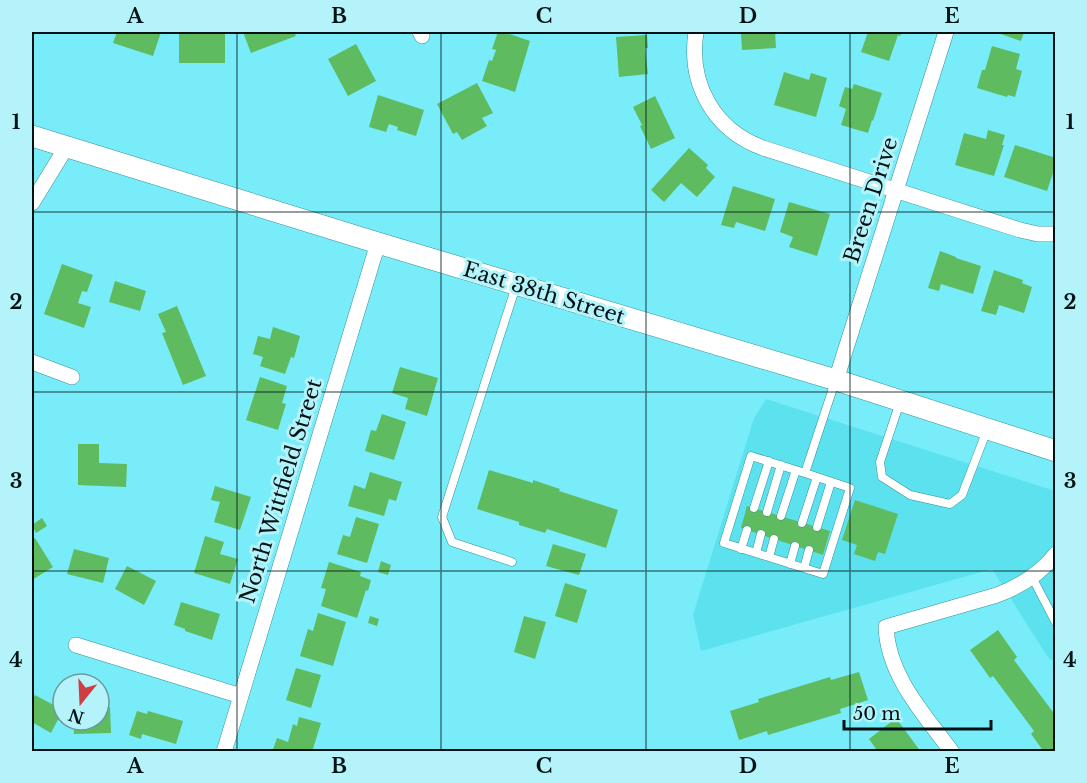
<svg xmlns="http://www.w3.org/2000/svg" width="1087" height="783" font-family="'Libre Baskerville',serif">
	<rect width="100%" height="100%" fill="#78edf9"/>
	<path fill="#5be2ee" d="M766,399L1055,491V661L1049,659L992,569L701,651L693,615L754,418Z"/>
	<path fill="#5ebb5f" d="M117,32H161L153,56L113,43Z
		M179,32L225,33V63H179Z
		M243,32H294L296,36L251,53Z
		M498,32H504L530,41L515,92L482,81L489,60L492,61L496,50L492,49Z
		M747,32H775L776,48L742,50L741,34H748Z
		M868,32H902L900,36L898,35L889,61L861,52Z
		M995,32H1024L1021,41Z
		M647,35L648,48H645L648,74L619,77L616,37Z
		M356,44L376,81L348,96L328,59Z
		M992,46L1020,54L1016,69L1022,71L1015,97L1008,95L1007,97L977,88L982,70H985Z
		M784,72L809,80L811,73L827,78L816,117L774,105Z
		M477,83L493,113L482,118L487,126L462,140L457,132L453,134L437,104Z
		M854,84L882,93L873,121L872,120L868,133L841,125L846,109L839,106L845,87L852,89Z
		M378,95L424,110L416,136L397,130L398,127L389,124L386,132L369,127Z
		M655,96L675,138L651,149L640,126L642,125L633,107Z
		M988,130L1005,135L1002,145H1004L994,176L955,165L964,133L986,139Z
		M1015,145L1056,158V164L1047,191L1004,177Z
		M689,148L708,165L706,168L715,177L697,197L681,183L664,202L651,190Z
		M733,186L775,199L765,231L736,222L734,228L721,225Z
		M789,202L830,214L817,256L789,247L793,237L780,232Z
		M940,251L956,257V258L981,266L973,294L941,284L939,291L928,288Z
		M62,264L93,275L87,292L82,291L78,303L91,307L84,328L44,314Z
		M994,270L1023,280L1022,283L1032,287L1024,313L999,305L996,315L981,311Z
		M115,281L146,291L140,311L109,302Z
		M177,306L206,376L183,385L162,333L166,332L158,314Z
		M273,327L300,336L294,358L291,357L285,374L260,366L263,357L253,354L258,336L270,339Z
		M400,367L438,378L427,416L405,409L408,398L392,393Z
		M260,377L287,386L282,403L286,404L278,430L246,420Z
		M382,414L406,422L394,460L365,451L371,430L376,431Z
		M78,444H99V463L127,464L126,487L78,485Z
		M489,470L533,483V480L560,489L559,491L618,510L606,548L547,529L545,533L519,525V522L477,509Z
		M370,472L402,482L396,501L389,499L384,516L348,506L354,485L365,489Z
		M215,486L251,497L240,530L214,522L220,502L211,500Z
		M855,500L898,514L885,554L878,552L875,561L854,554L857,545L842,540Z
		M747,506L830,531L823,555L741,528Z
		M356,517L379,524L367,563L337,554L343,535L350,537Z
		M42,518L47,526L36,533L32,525Z
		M205,536L224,542L220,554L238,559L230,584L194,573Z
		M35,538L53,567L32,580V540Z
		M553,544L586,554L579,575L546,566Z
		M74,549L109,558L103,583L67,574Z
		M381,561L391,565L388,575L378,572Z
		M329,562L361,572L360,576L371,580L368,591L366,590L357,618L321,606L326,589L321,588Z
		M127,566L156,581L144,605L115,589Z
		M565,583L587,590L577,623L555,616Z
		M181,602L220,614L212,640L185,631V629L174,625Z
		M318,613L346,622L333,666L300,656L308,629L313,631Z
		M370,616L379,619L377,626L368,623Z
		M524,616L546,622L535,659L514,652Z
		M998,630L1017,657L1014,660L1056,716V752H1044L1031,734L1034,731L993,676L990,678L970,650Z
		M296,668L321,675L311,708L286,700Z
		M859,672L868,700L840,709L841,713L768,735L767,731L739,740L730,711L759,702L758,699L830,677L831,680Z
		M35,695L63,710L51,733L32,722V701Z
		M110,707L111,733L74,734L73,720H99V708Z
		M137,711L147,714L148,711L183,721L176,744L142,734L141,739L129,735Z
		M299,717L321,723L312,752H272L277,738L288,742L293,724L297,726Z
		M896,718L921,752H878L869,739Z"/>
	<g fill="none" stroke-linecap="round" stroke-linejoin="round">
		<g stroke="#349098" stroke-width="9">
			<path id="lane" d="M900,402L880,462L882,477L910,495L950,504L962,495L987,430
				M805,473L751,456L724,543L823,574L850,488L805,473L835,382
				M754,508L769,461
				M767,512L781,465
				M781,516L796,470
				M802,523L817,477
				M817,527L831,482
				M741,549L747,530
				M756,553L761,534
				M769,557L774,539
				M512,562L452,542L442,517L516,286
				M790,564L795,546
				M804,568L809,550
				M1032,577L1056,623"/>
		</g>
		<g stroke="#349098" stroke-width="16">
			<path id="street" d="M420,32L422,36
				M696,32C688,84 714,130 763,148L1020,230L1038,234H1056
				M32,203L67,146
				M32,362L72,377
				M836,380L946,32
				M76,645L241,696
				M224,752L378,243
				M952,752C924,714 888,676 886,627L997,595C1021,586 1040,574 1056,554"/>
		</g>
		<g stroke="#349098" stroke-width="22">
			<path id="secondary" d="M32,136L378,243L836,380L1056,451"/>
		</g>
		<use href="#lane" stroke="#fff" stroke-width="8"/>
		<use href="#street" stroke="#fff" stroke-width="15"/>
		<use href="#secondary" stroke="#fff" stroke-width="21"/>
	</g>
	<path fill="none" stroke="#001214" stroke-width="1.5" stroke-opacity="0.55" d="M237,32V752M441,32V752M646,32V752M850,32V752M32,212H1056M32,392H1056M32,571H1056"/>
	<g text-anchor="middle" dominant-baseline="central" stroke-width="6" stroke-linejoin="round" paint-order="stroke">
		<g font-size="21" fill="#001214" stroke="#b3f3f9">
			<text transform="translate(871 200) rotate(-72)">Breen Drive</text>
			<text transform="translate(544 293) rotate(17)">East 38th Street</text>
			<text transform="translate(281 491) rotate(-73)">North Wittfield Street</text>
		</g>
	</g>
	<rect width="1087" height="783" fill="none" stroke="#b3f3f9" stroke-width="66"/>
	<g transform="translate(81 702) rotate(198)"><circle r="28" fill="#b3f3f9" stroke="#6b999d" stroke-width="1.5"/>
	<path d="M0-4.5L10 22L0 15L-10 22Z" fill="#ce3f42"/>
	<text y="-9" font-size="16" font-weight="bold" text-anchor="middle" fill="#001214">N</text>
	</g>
	<path d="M844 720v9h147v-9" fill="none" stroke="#001214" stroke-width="3"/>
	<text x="853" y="720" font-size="18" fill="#001214" stroke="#b3f3f9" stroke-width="4.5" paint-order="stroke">50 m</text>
	<rect x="33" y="33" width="1021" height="717" fill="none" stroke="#001214" stroke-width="2"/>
	<g font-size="20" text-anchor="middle" font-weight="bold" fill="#001214">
		<text x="135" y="23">A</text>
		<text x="339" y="23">B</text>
		<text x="544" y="23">C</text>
		<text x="748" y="23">D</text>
		<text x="952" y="23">E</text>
		<text x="16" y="129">1</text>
		<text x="1070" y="129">1</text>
		<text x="16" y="309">2</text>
		<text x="1070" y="309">2</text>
		<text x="16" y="488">3</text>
		<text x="1070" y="488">3</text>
		<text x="16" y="667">4</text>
		<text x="1070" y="667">4</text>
		<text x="135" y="773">A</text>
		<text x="339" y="773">B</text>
		<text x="544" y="773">C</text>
		<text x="748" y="773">D</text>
		<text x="952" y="773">E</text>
	</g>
</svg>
